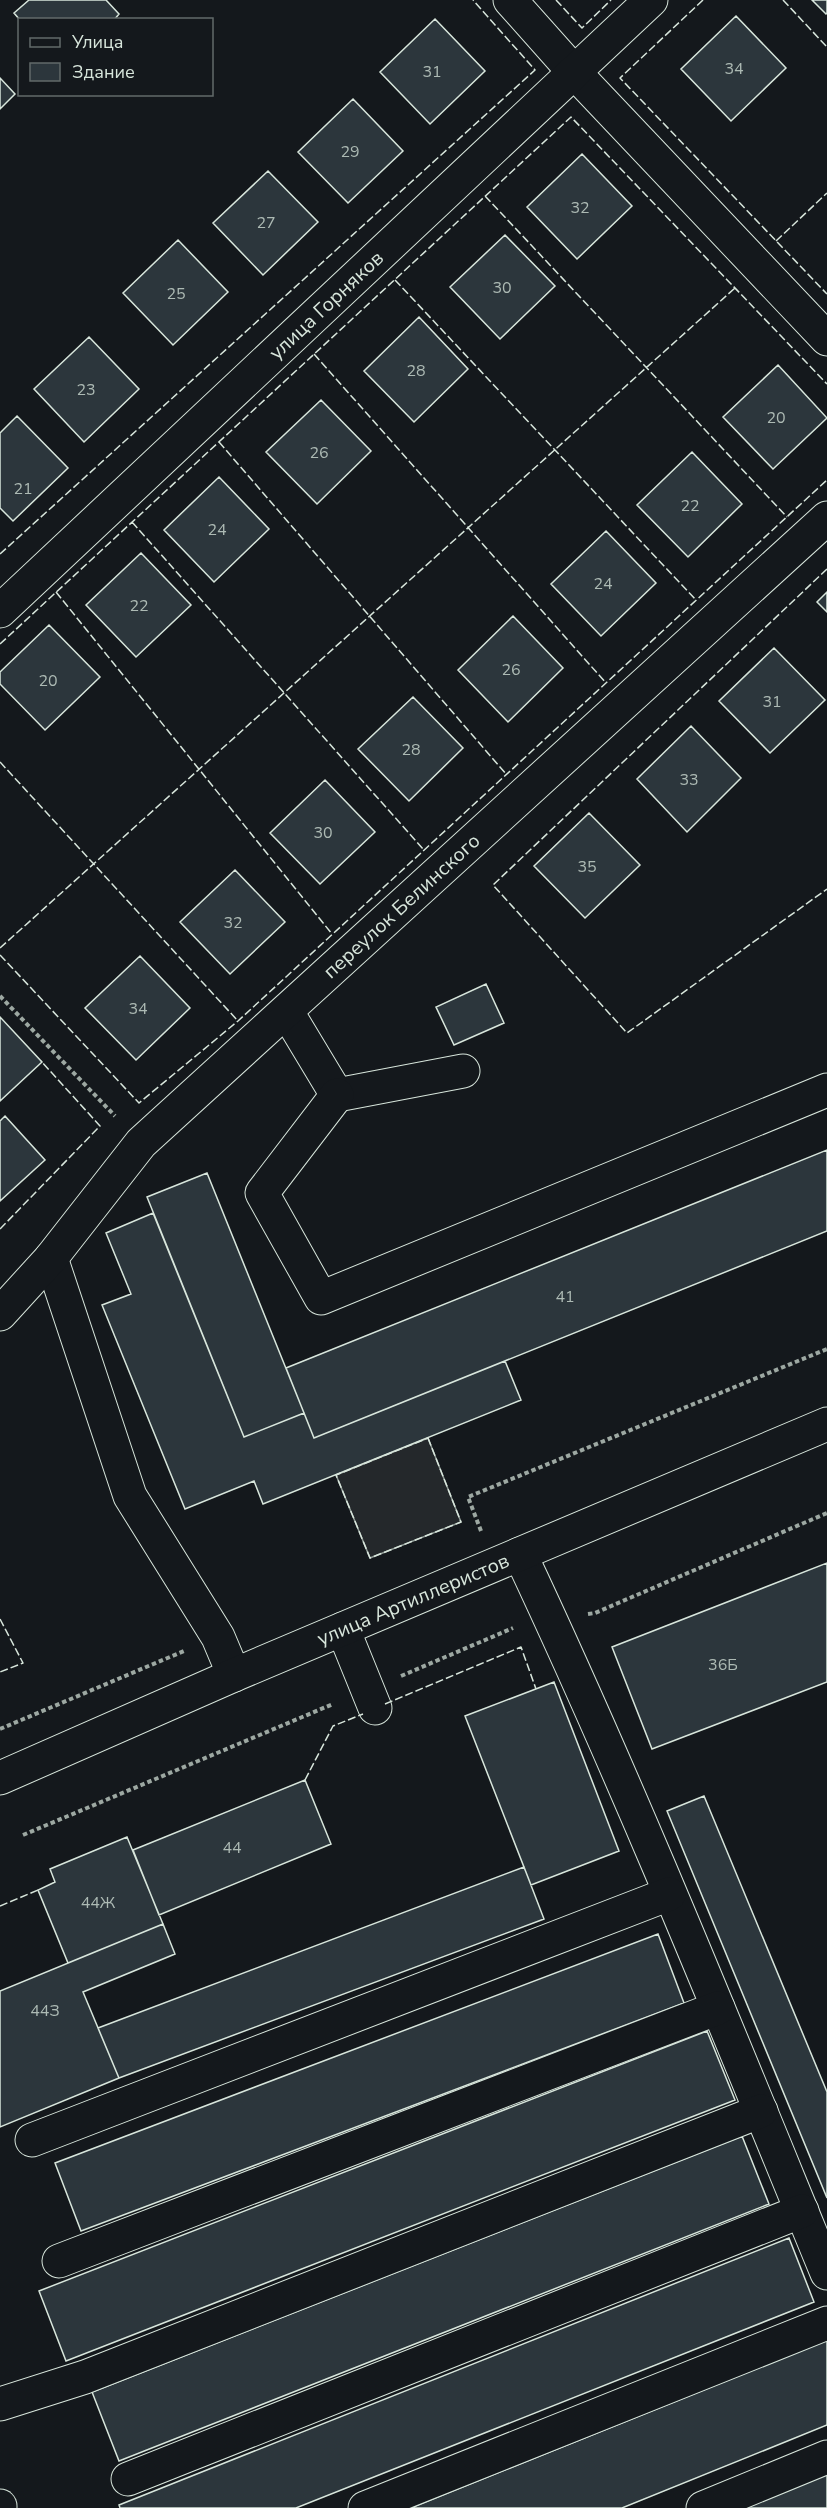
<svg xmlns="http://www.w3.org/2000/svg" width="827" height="2508" font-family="'Nunito Sans',sans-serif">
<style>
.parking{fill:#24282b;stroke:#939e99;stroke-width:1.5}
.building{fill:#2c363c;stroke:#d8e6dc;stroke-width:1.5}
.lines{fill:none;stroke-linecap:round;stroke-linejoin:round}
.minor-casing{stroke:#d8e6dc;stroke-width:35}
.path{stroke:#9da8a2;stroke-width:4;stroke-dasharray:4.5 3;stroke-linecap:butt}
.minor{stroke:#14181c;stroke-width:33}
.fence{stroke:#d8e6dc;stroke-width:1.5;stroke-dasharray:8 3;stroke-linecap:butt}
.labels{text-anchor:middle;stroke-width:4.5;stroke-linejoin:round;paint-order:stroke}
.number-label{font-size:16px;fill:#adbab4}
.street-label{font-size:20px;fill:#d8e6dc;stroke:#14181c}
</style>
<rect width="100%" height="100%" fill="#14181c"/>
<!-- parking -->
<path class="parking" d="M 428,1438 L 461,1522 L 370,1558 L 336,1475 Z"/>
<!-- building -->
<path class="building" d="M 29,0 L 106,0 L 119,14 L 114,20 L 20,20 L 14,13 Z
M 812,0 L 827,0 L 827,13 L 826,14 Z
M 736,16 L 786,68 L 731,121 L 681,69 Z
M 435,19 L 485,71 L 430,124 L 380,72 Z
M 0,78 L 15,94 L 0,109 Z
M 353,99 L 403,151 L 348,203 L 298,152 Z
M 582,154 L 632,206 L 577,259 L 527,207 Z
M 268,171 L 318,222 L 263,275 L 213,223 Z
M 505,235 L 555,286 L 500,339 L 450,287 Z
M 178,240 L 228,292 L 173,345 L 123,293 Z
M 419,317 L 468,369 L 414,422 L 364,371 Z
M 89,337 L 139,389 L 84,442 L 34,389 Z
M 778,365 L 827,418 L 773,469 L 723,417 Z
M 321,400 L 371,451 L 317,504 L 266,452 Z
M 17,416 L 68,468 L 13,521 L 0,508 L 0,433 Z
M 692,452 L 742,504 L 688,557 L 637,505 Z
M 219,477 L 269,529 L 214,582 L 164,530 Z
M 606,531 L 656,583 L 601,636 L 551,584 Z
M 141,553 L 191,605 L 136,657 L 86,605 Z
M 827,592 L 827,612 L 817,602 Z
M 513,616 L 563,668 L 508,722 L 458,670 Z
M 49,625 L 100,677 L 45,730 L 0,684 L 0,672 Z
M 774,648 L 825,700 L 770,753 L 719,701 Z
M 413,697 L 463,748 L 409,801 L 358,749 Z
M 691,726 L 741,778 L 687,832 L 637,779 Z
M 325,780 L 375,832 L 320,884 L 270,833 Z
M 589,813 L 640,865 L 585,918 L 534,866 Z
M 235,870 L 285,922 L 230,974 L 180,922 Z
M 140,956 L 190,1008 L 136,1060 L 85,1008 Z
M 486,984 L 504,1023 L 454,1045 L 436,1007 Z
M 0,1017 L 42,1062 L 0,1101 Z
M 5,1116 L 45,1160 L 0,1201 L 0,1121 Z
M 827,1150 L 827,1231 L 314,1438 L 286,1368 Z
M 207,1173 L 304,1413 L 244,1437 L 147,1197 Z
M 153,1213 L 244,1437 L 304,1413 L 314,1438 L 505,1361 L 521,1400 L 263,1504 L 254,1481 L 185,1509 L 102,1305 L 131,1294 L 106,1233 Z
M 827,1563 L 827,1682 L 652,1749 L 612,1647 Z
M 554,1682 L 619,1851 L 531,1885 L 465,1716 Z
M 305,1780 L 331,1844 L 159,1915 L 133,1850 Z
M 704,1796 L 827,2092 L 827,2198 L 667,1811 Z
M 127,1837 L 163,1924 L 68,1963 L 38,1890 L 55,1882 L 50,1869 Z
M 524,1867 L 544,1919 L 119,2078 L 98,2028 Z
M 163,1924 L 175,1954 L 83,1992 L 119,2078 L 0,2127 L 0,1991 Z
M 658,1934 L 684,2003 L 81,2231 L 55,2163 Z
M 707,2031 L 735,2100 L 66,2361 L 39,2291 Z
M 742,2136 L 769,2204 L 119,2461 L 92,2392 Z
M 789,2238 L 814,2302 L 296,2508 L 120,2508 L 119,2505 Z
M 827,2340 L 827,2425 L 622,2508 L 411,2508 Z
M 827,2462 L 827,2508 L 718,2508 Z"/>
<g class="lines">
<!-- minor casing -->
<g class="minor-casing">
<g id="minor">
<path d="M 510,0 L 575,73 L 827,339"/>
<path id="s1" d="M 0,611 L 651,0"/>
<path d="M 287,1012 L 337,1095 L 463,1071"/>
<path d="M 337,1095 L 262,1193 L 321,1298 L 827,1090"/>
<path d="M 51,1258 L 130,1496 L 218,1637 L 234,1675"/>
<path id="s2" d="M 0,1314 L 51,1258 L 141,1143 L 827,518"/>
<path d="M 520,1554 C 631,1790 728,2032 827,2273"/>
<path d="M 343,1629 L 375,1708"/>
<path id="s3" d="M 0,1778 L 234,1675 L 827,1424"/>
<path d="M 32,2140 L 669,1894"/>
<path d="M 59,2261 L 718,2008"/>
<path d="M 0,2404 L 85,2377 L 761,2111"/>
<path d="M 128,2479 L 802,2211"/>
<path d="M 0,2506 L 0,2508"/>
<path d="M 365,2508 L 827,2323"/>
<path d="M 703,2508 L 827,2457"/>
</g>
</g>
<!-- path -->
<path class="path" d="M 0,996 L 115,1116
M 481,1531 L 468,1497 L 827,1349
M 588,1614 L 595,1613 L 827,1513
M 401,1676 L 513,1628
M 0,1729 L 184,1651
M 23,1835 L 333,1704"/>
<!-- minor -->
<use href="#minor" class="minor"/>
<!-- fence -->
<path class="fence" d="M 556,0 L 582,28 L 611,0
M 703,0 L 620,78 L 827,294
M 783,0 L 827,47
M 485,196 L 787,517
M 776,241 L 827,193
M 395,280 L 696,600
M 314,354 L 606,683
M 219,442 L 506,774
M 132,522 L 424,850
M 0,554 L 535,70 L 473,0
M 827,569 L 493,885 L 627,1033 L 827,889
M 56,592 L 332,934
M 0,644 L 571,117 L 827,384
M 0,762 L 238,1021
M 0,948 L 735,288
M 0,955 L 139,1103 L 238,1021 L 827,480
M 0,1229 L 100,1126 L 41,1061
M 428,1438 L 461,1522 L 370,1558 L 336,1475 Z
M 0,1619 L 23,1663 L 0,1672
M 385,1704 L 521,1647 L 536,1689
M 305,1780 L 333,1726 L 363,1714
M 0,1906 L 38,1890"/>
</g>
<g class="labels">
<!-- number labels -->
<g class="number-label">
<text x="734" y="74">34</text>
<text x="432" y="77">31</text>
<text x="350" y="157">29</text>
<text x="580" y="213">32</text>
<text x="266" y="228">27</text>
<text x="502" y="293">30</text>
<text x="176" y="299">25</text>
<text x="416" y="376">28</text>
<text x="86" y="395">23</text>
<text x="776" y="423">20</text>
<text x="319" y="458">26</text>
<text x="23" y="494">21</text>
<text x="690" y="511">22</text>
<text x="217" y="535">24</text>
<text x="603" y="589">24</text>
<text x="139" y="611">22</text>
<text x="511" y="675">26</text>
<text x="48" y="686">20</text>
<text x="772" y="707">31</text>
<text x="411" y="755">28</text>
<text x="689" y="785">33</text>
<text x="323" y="838">30</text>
<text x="587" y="872">35</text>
<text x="233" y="928">32</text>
<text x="138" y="1014">34</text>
<text x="565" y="1302">41</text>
<text x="723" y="1670">36Б</text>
<text x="232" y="1853">44</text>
<text x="98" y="1908">44Ж</text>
<text x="45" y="2016">44З</text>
</g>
<!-- street labels -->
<g class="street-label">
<text dy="7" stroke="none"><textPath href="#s1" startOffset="447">улица Горняков</textPath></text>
<text dy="7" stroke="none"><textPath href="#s2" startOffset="574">переулок Белинского</textPath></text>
<text dy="7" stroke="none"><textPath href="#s3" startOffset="450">улица Артиллеристов</textPath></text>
</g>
</g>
<!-- legend -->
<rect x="18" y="18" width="195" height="78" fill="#14181c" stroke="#626a69" stroke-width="1.5"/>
<rect x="30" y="38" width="30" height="9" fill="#14181c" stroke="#626a69" stroke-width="1.5"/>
<text x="72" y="48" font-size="18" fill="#d8e6dc">Улица</text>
<rect x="30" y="63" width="30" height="18" fill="#2c363c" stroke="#626a69" stroke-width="1.5"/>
<text x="72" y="78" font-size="18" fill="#d8e6dc">Здание</text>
</svg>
